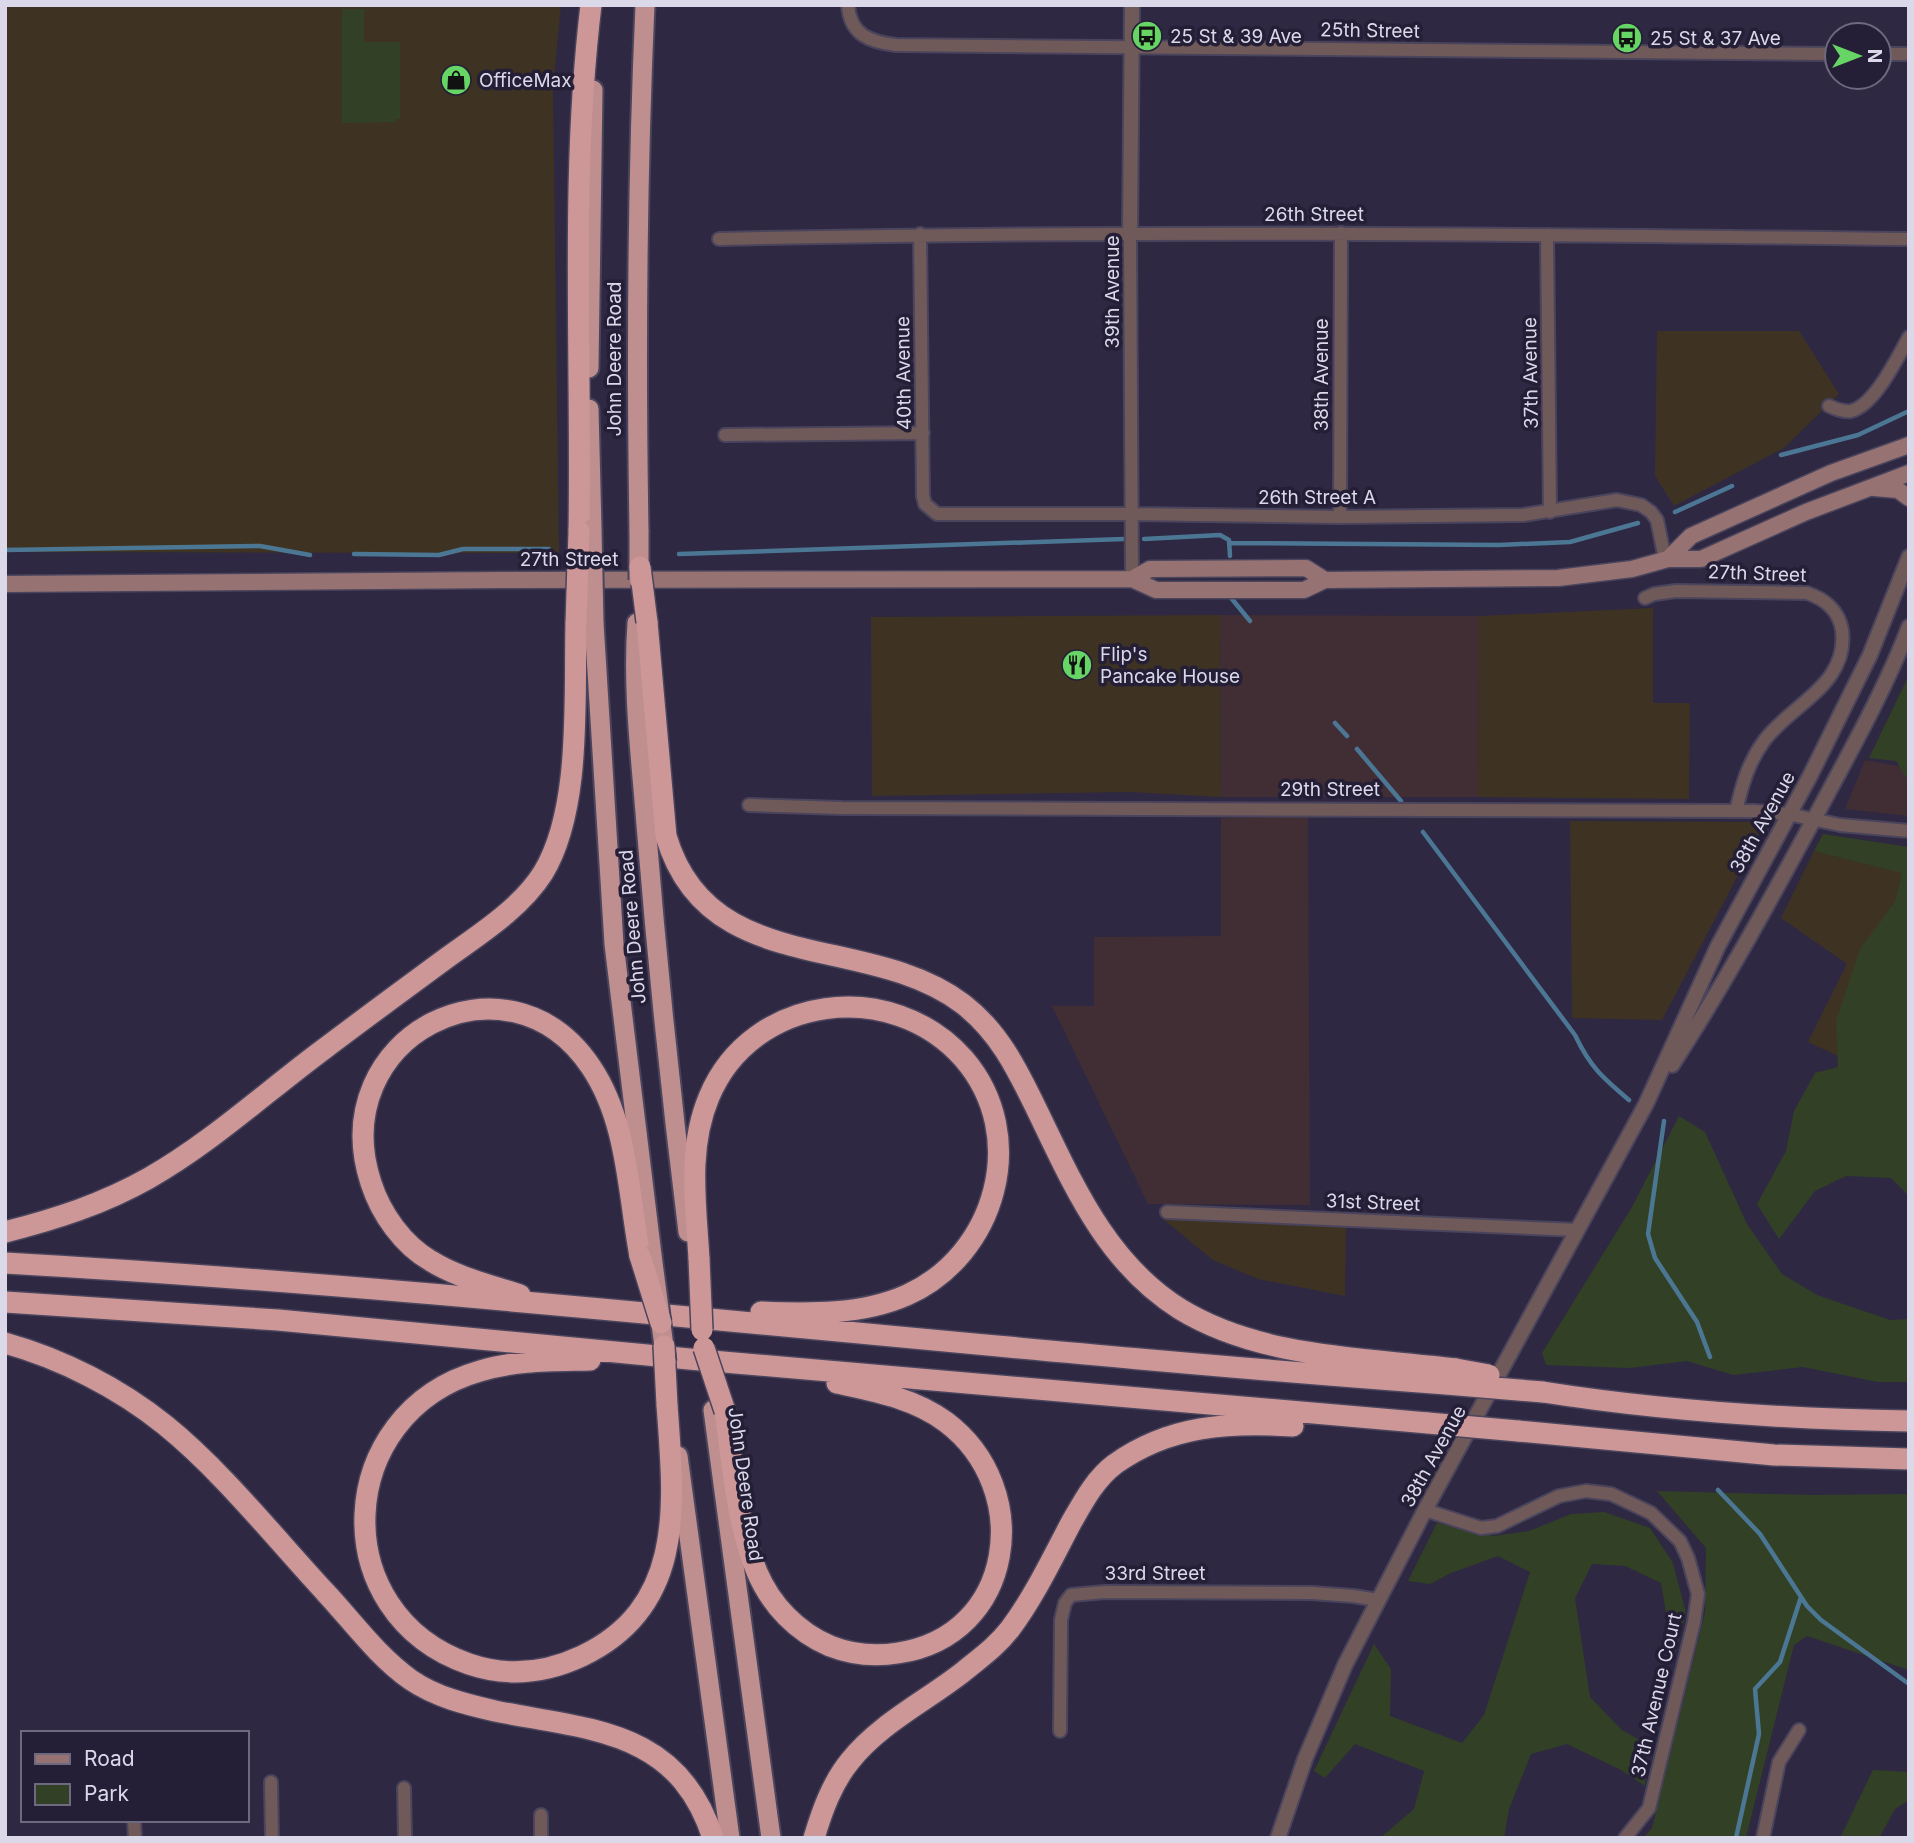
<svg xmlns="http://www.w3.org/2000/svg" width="1914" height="1843" font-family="Inter,sans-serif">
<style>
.commercial{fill:#3e3323}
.industrial{fill:#412e35}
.green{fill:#324125}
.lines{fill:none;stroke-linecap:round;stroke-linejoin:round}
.stream{stroke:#4c7794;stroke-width:4.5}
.minor-casing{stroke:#4a445d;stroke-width:16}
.tertiary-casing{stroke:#4a445d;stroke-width:18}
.secondary-casing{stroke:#4a445d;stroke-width:19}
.trunk-casing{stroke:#4a445d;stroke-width:23}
.motorway-casing{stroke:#4a445d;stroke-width:24}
.minor{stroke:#705a59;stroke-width:12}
.tertiary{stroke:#705a59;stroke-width:14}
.secondary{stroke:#967372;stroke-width:16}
.trunk{stroke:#bf8e8e;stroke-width:19}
.motorway{stroke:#cc9796;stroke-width:21}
.trunk-bridge-casing{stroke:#4a445d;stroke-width:23;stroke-linecap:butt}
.motorway-bridge-casing{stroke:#4a445d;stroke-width:24;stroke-linecap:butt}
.trunk-bridge{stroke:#bf8e8e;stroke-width:19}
.motorway-bridge{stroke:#cc9796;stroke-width:21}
.labels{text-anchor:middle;stroke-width:7;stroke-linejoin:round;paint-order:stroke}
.street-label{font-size:19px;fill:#dbd9e9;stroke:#241f37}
.poi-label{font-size:19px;fill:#dbd9e9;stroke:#241f37;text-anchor:start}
</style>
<rect width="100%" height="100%" fill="#2e2842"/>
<!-- commercial -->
<path class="commercial" d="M 5,5 L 561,5 L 553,88 L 559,553 L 5,552 Z
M 1657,331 L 1799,331 L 1839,394 L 1784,448 L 1674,506 L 1655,476 Z
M 1653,608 L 1653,703 L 1690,703 L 1689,799 L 1478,797 L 1479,616 Z
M 1220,615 L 1221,797 L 1129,792 L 872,796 L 871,617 Z
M 1570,821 L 1752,822 L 1759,835 L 1662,1020 L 1572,1018 Z
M 1814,851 L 1909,874 L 1909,1089 L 1808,1042 L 1847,964 L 1781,918 Z
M 1163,1219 L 1346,1226 L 1345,1296 L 1258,1279 L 1213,1260 Z"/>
<!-- industrial -->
<path class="industrial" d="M 1220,615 L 1479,616 L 1478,797 L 1221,797 Z
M 1865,760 L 1909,768 L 1909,816 L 1845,809 Z
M 1308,815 L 1310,1205 L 1148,1204 L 1052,1006 L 1094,1006 L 1094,937 L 1221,936 L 1221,818 Z"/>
<!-- green -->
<path class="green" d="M 342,9 L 364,9 L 364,42 L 400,42 L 400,119 L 396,119 L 396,122 L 342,123 Z
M 1909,675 L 1909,782 L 1896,761 L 1869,758 Z
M 1823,834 L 1909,847 L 1909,1196 L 1891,1178 L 1846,1176 L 1815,1191 L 1779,1239 L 1757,1204 L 1786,1151 L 1794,1111 L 1815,1073 L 1838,1067 L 1836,1021 L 1860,949 L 1895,902 L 1902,873 L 1814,851 Z
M 1679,1116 L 1705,1132 L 1747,1224 L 1782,1274 L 1817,1295 L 1890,1320 L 1909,1319 L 1909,1382 L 1878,1382 L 1803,1367 L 1733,1375 L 1687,1361 L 1630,1368 L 1546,1365 L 1542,1353 L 1632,1207 Z
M 1657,1491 L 1812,1495 L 1909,1494 L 1909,1670 L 1807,1636 L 1794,1645 L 1746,1838 L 1643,1838 L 1652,1828 L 1705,1612 L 1706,1548 Z
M 1604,1512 L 1650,1528 L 1673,1563 L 1686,1613 L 1674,1659 L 1661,1583 L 1625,1566 L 1592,1564 L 1575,1598 L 1590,1697 L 1622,1730 L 1649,1745 L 1645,1786 L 1621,1770 L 1567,1744 L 1531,1754 L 1509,1809 L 1504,1838 L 1380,1838 L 1414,1809 L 1424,1771 L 1355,1744 L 1325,1778 L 1314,1771 L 1374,1644 L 1391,1669 L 1390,1716 L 1462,1743 L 1484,1715 L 1530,1572 L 1498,1556 L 1451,1573 L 1430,1584 L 1408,1581 L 1437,1523 L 1493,1536 L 1529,1531 L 1571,1514 Z
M 1873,1770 L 1909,1772 L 1909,1800 L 1895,1809 L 1879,1838 L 1840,1838 Z"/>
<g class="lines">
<!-- stream -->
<path class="stream" d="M 1781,455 L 1858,435 L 1909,411
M 1675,512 L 1732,486
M 1144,539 L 1220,535 L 1229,540 L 1230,556
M 1229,543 L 1499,545 L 1570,542 L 1638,523
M 5,550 L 260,546 L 310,555
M 354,554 L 439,555 L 463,549 L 549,549
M 679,554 L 1124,539
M 1232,599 L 1250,621
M 1335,723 L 1347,736
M 1357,749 L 1401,801
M 1423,832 L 1575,1035 C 1590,1067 1603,1078 1629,1100
M 1664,1121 L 1648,1234 L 1655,1258 L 1697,1322 L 1710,1357
M 1718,1490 L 1760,1534 L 1807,1606 L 1821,1620 L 1909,1684
M 1736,1838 L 1759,1734 L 1755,1689 L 1780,1662 L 1801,1597"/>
<!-- minor casing -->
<g class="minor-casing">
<path id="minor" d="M 848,5 C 850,35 870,42 896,45 L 1837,54
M 1879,54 L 1909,54
M 920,234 L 923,496 L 925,504 L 937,514 L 1133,514 L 1340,517 L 1523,515 L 1617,500 L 1641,505 L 1651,512 L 1657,520 L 1665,559
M 1130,234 L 1132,579
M 1547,235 L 1550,512
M 719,239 C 1116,230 1512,234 1909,239
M 1829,406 C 1836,409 1843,412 1851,411 C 1875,405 1897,358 1909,337
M 725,435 L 923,433
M 1340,517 L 1341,233
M 1645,598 L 1654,594 L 1676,591 L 1807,593 C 1825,599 1839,611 1842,630 C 1849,685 1791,704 1764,741 C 1748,763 1742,785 1736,811
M 749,805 L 842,808 L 1754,811 L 1788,814 L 1840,825 L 1909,831
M 1167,1212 L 1578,1230
M 1425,1510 L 1481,1528 L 1497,1526 L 1559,1496 L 1586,1491 L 1611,1494 L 1651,1513 L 1680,1541 L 1688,1558 L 1698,1594 L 1694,1622 L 1649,1808 L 1625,1838
M 1060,1731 L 1061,1620 L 1065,1603 L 1071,1595 L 1105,1592 L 1312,1593 L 1353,1596 L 1378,1600
M 271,1782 L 272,1838
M 404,1788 L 405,1838
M 541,1815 L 541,1838
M 134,1820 L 135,1838
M 1763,1838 L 1779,1762 L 1799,1730"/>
</g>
<!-- tertiary casing -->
<g class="tertiary-casing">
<path id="tertiary" d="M 1130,234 L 1132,5
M 1672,1065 C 1726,982 1773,895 1820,808 C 1852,748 1885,690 1909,627
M 1278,1838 L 1305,1759 L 1345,1665 L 1425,1510 L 1646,1104 L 1718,946 L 1810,776 L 1870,655 L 1909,557"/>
</g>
<!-- secondary casing -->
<g class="secondary-casing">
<path id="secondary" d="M 1874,488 L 1898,490 L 1909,498
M 1668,559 L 1691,536 L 1831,473 L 1909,445
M 1132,579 L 1150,569 L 1306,568 L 1325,580
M 5,584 L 502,580 L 1132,579 L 1156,590 L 1304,590 L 1325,580 L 1558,578 L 1632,569 L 1668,559 L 1701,559 L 1806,512 L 1909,473"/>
</g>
<!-- trunk casing -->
<g class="trunk-casing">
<path id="trunk" d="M 589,368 L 593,90
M 589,409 L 592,529
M 639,531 C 636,355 637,181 645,5
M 594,623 L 614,944 L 652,1255
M 637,623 C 632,690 641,759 646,825 C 657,961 671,1097 688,1232
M 713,1410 L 771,1838
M 678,1456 L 730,1838"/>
</g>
<!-- motorway casing -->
<g class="motorway-casing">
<path id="motorway" d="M 579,531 C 582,356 570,179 591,5
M 647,622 L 666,836 C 708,979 867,931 963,1004 C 998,1031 1016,1067 1035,1106 C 1072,1182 1105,1262 1180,1309 C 1260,1358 1364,1358 1456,1369
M 5,1232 C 56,1219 103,1204 149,1178 C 212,1142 266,1092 324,1049 C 365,1018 406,988 448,957 C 480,934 521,908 543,873 C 582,809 574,697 576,623
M 699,1259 C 696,1205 687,1149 709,1097 C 752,994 892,977 964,1059 C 1030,1136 996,1255 907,1295 C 862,1315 810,1314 761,1312
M 5,1263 C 486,1290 965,1349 1446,1384
M 520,1295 C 491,1285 458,1278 431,1261 C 403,1245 381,1214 371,1183 C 323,1037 507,942 591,1067 C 628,1122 628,1193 640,1256
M 5,1302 L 278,1320 L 689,1359 L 1428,1423
M 5,1343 C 62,1359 119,1388 165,1425 C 222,1471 275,1538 326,1593 C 353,1622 378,1657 411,1680 C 436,1697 465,1704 495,1711 C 590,1730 678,1729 713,1838
M 590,1360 C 553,1361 516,1360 480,1371 C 333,1413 324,1614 469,1664 C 507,1677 546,1673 582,1656 C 687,1606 674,1502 667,1405
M 1543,1392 C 1664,1411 1786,1419 1909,1421
M 725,1411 C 732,1462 737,1525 757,1572 C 771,1605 797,1632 830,1646 C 853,1655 874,1657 898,1653 C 1015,1636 1035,1489 946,1422 C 914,1398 874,1391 837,1383
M 1518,1431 L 1774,1455 L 1909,1459
M 814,1838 C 822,1811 832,1783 850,1761 C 879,1724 926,1701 963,1672 C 980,1658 996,1647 1010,1629 C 1034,1597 1052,1559 1071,1523 C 1083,1502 1095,1479 1115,1464 C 1170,1425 1229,1422 1293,1426"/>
</g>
<!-- minor -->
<use href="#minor" class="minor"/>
<!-- tertiary -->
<use href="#tertiary" class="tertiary"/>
<!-- secondary -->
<use href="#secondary" class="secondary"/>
<!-- trunk -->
<use href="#trunk" class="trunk"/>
<!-- motorway -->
<use href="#motorway" class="motorway"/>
<!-- trunk-bridge casing -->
<g class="trunk-bridge-casing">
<path id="trunk-bridge" d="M 592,529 L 594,623
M 639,531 L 639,580
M 652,1255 L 666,1362"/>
</g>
<!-- motorway-bridge casing -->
<g class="motorway-bridge-casing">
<path id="motorway-bridge" d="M 640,567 L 647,622
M 576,623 L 579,531
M 640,1256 L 661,1323
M 699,1259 L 702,1330
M 664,1346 L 667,1405
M 704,1348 L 725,1411
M 1456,1369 L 1489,1375
M 1446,1384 L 1543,1392
M 1428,1423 L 1518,1431"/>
</g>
<!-- trunk-bridge -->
<use href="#trunk-bridge" class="trunk-bridge"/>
<!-- motorway-bridge -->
<use href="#motorway-bridge" class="motorway-bridge"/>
</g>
<!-- icons -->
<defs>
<g id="bus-disc" transform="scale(1.575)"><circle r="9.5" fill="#67d466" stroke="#241f37"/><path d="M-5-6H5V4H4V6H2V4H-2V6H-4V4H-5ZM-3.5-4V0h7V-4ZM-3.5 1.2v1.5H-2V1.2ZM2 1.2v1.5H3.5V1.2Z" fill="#111"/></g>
<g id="shop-disc" transform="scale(1.575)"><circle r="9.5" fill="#67d466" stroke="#241f37"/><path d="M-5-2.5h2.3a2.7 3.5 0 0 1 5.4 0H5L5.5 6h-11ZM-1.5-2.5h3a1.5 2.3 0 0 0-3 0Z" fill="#111"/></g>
<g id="restaurant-disc" transform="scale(1.575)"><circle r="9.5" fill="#67d466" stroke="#241f37"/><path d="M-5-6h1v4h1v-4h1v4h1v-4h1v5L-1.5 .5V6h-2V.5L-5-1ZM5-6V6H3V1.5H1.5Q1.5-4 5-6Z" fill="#111"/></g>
</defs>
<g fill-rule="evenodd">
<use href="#bus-disc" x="1147" y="36"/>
<use href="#bus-disc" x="1627" y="38"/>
<use href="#shop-disc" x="456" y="80"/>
<use href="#restaurant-disc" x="1077" y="665"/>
</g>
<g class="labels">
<!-- street labels -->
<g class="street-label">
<text transform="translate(1370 30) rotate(1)" y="7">25th Street</text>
<text x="1314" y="221">26th Street</text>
<text transform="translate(1112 292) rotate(-90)" y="7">39th Avenue</text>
<text transform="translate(614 359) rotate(-90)" y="7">John Deere Road</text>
<text transform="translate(903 373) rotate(-91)" y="7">40th Avenue</text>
<text transform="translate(1530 373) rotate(-91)" y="7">37th Avenue</text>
<text transform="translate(1321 375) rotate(-90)" y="7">38th Avenue</text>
<text x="1317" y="504">26th Street A</text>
<text x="569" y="566">27th Street</text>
<text transform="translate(1757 573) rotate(2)" y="7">27th Street</text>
<text x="1330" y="796">29th Street</text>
<text transform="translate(1762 822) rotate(-61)" y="7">38th Avenue</text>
<text transform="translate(632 927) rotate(-95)" y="7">John Deere Road</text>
<text transform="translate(1373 1202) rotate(2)" y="7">31st Street</text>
<text transform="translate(1433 1456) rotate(-61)" y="7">38th Avenue</text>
<text transform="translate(746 1484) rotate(82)" y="7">John Deere Road</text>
<text x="1155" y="1580">33rd Street</text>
<text transform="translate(1656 1695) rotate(-77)" y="7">37th Avenue Court</text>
</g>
<!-- poi labels -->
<g class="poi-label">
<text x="1170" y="43">25 St &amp; 39 Ave</text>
<text x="1650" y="45">25 St &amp; 37 Ave</text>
<text x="479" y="87">OfficeMax</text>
<text x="1100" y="661">Flip's<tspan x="1100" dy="22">Pancake House</tspan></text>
</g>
</g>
<!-- border -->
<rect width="1914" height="1843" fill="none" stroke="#dbd9e9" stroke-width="14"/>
<!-- legend -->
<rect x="21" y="1731" width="228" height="91" fill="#241f37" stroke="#6d697e" stroke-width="2"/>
<rect x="35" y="1754" width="35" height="10" fill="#967372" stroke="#6d697e" stroke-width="2"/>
<text x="84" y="1766" font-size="21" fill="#dbd9e9">Road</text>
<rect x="35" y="1784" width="35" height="21" fill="#324125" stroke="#6d697e" stroke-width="2"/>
<text x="84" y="1801" font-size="21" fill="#dbd9e9">Park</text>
<!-- north arrow -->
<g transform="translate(1858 56) rotate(90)"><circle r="33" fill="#241f37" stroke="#6d697e" stroke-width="2"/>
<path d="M0-5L12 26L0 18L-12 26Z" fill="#67d466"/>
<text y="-10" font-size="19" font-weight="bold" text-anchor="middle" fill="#dbd9e9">N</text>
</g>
</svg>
